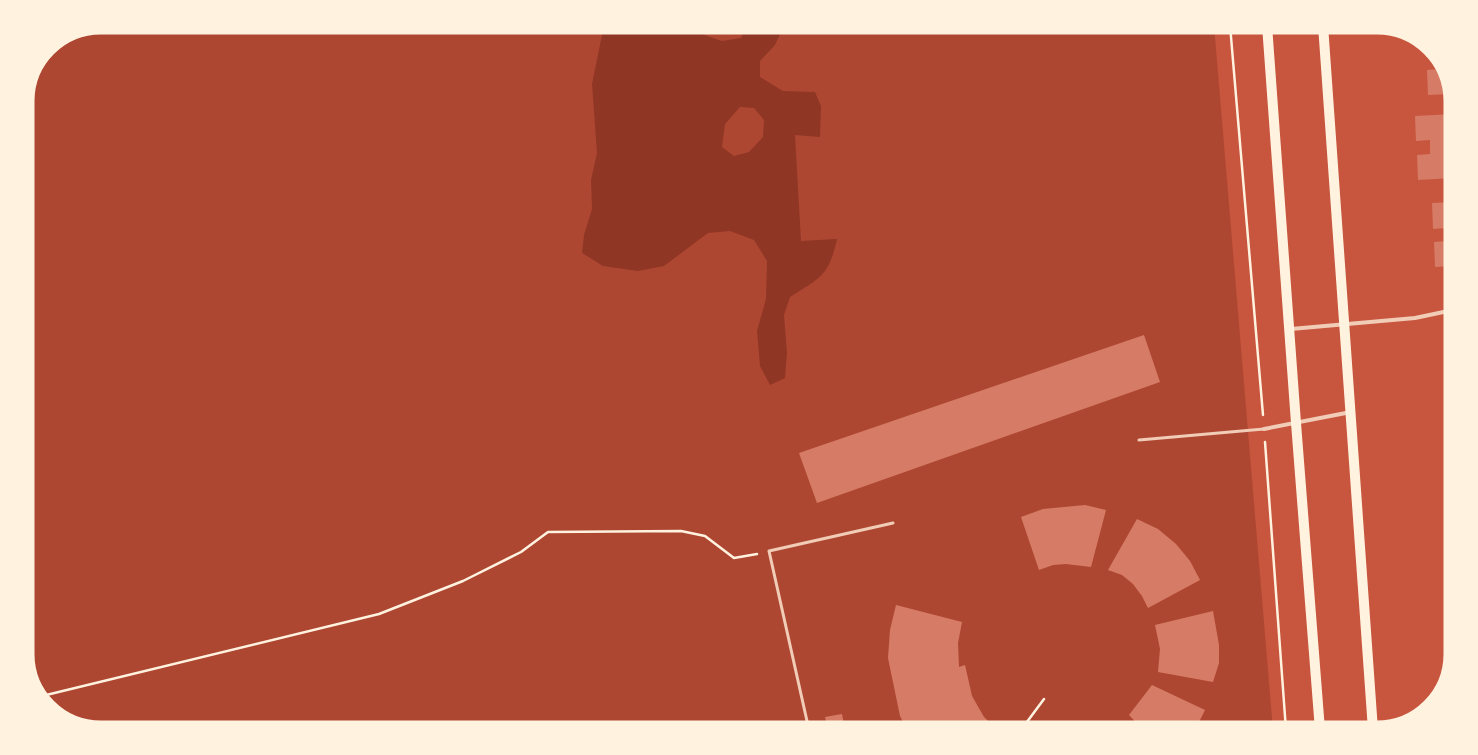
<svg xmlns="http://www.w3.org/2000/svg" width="1478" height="755" font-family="'Alegreya Sans',sans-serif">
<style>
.green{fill:#ae4732}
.water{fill:#8f3625;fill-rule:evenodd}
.building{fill:#d67c66}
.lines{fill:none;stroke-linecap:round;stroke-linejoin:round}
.path{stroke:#fff3e0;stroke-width:2.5}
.service{stroke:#f1ccb7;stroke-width:3}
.minor{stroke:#f1ccb7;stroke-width:4}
.primary{stroke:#fff3e0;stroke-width:10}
.rim{fill:none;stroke:#fff3e0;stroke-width:5}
</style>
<rect width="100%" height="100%" fill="#c8553d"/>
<!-- green -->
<path class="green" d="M 101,25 L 1214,25 L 1273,730 L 101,730 L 68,722 L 38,696 L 25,659 L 25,96 L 47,47 L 72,31 Z"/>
<!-- water -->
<path class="water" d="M 604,25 L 675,25 L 722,41 L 741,38 L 746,25 L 784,25 L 775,45 L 760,61 L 760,77 L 783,91 L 815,92 L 821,106 L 820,137 L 795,135 L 801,241 L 837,239 C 829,276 820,278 790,297 L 784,315 L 787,353 L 785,378 L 770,385 L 760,366 L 757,331 L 766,299 L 767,261 L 754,240 L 730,231 L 708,233 L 664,266 L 638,271 L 603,266 L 582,253 L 584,235 L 592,209 L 591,180 L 597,153 L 592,84 ZM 740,107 L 754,108 L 764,120 L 763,137 L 749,152 L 734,156 L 722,147 L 725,124 Z"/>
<!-- building -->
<path class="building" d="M 1425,46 L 1437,56 L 1426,57 Z
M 1440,58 L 1452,94 L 1428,95 L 1427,70 L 1440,69 Z
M 1453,114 L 1453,178 L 1418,180 L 1417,155 L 1430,154 L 1430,140 L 1416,141 L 1415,116 Z
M 1453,202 L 1453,266 L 1435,267 L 1434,242 L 1447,241 L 1447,228 L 1433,229 L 1432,203 Z
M 1144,335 L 1160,382 L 817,503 L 799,453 Z
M 1085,505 L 1106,510 L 1091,567 L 1066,564 L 1053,565 L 1039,570 L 1021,517 L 1043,509 Z
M 1137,519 L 1158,529 L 1176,544 L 1190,561 L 1200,580 L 1148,608 L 1142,596 L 1133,584 L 1122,575 L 1108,570 Z
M 896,605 L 962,622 L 958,643 L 959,667 L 965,665 L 972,696 L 984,717 L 992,725 L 1006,725 L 1015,730 L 907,730 L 900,716 L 888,658 L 890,630 Z
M 1213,611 L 1219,645 L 1219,663 L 1213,682 L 1158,672 L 1160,649 L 1155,625 Z
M 1152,685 L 1205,710 L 1195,730 L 1143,730 L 1129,715 Z
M 842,714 L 845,730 L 828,730 L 825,717 Z
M 878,724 L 880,730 L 854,730 L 854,729 Z"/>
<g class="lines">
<!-- path -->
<path class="path" d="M 1230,25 L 1263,415
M 1265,442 L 1286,730
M 38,697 L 379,614 L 463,581 L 521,552 L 548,532 L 681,531 L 705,536 L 734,558 L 757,554
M 1021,730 L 1044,699"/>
<!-- service -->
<path class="service" d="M 1139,440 L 1264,429
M 809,730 L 769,551 L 893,523
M 1305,730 L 1318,728"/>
<!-- minor -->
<path class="minor" d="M 1291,329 L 1415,318 L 1453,310
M 1264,429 L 1351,412"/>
<!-- primary -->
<path class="primary" d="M 1267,25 L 1296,423 L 1320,730
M 1323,25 L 1373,730"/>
</g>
<!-- crop -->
<path d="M0 0H1478V755H0ZM101 32H1377A69 69 0 0 1 1446 101V654A69 69 0 0 1 1377 723H101A69 69 0 0 1 32 654V101A69 69 0 0 1 101 32Z" fill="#fff3e0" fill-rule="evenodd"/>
<path class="rim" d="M101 32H1377A69 69 0 0 1 1446 101V654A69 69 0 0 1 1377 723H101A69 69 0 0 1 32 654V101A69 69 0 0 1 101 32Z"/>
</svg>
